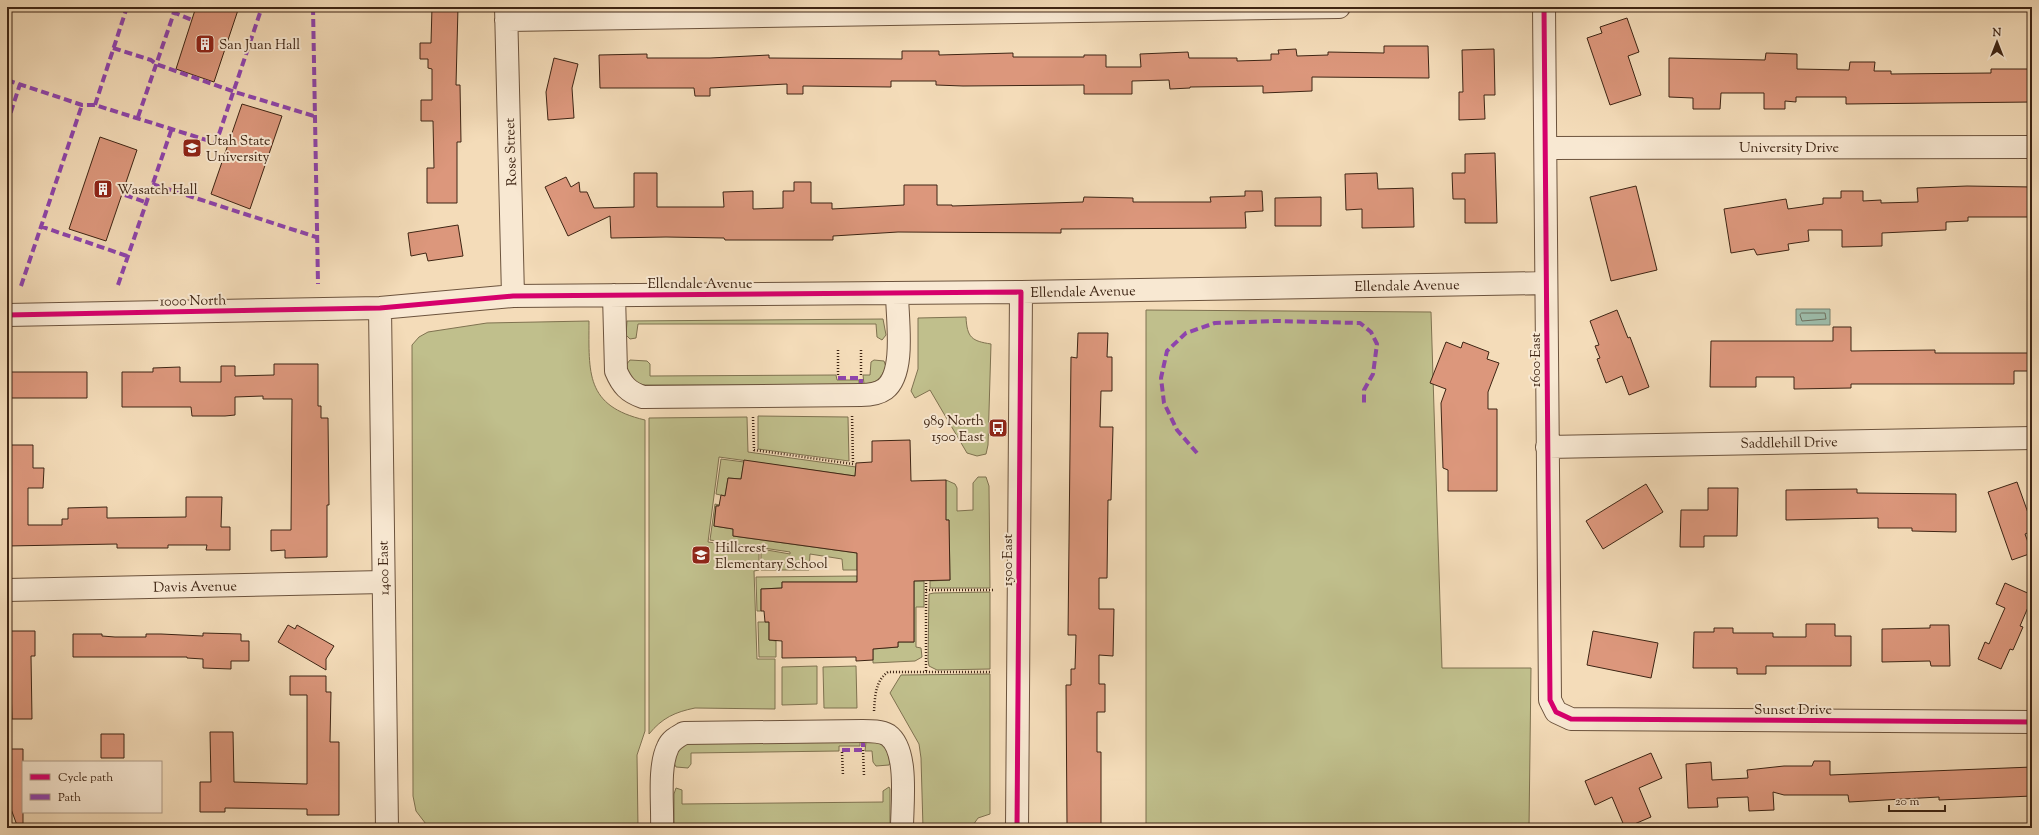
<svg xmlns="http://www.w3.org/2000/svg" width="2039" height="835" font-family="'Sorts Mill Goudy',serif">
<style>
.green{fill:#c0bf8c;stroke:#7f7250}
.water{fill:#9dbcaa;stroke:#77806e}
.lines{fill:none;stroke-linecap:round;stroke-linejoin:round}
.shore{stroke:#6e705f;stroke-width:1}
.building{fill:#dc977c;stroke:#3e2514}
.minor-casing{stroke:#6c533d;stroke-width:24}
.path{stroke:#3e2514;stroke-width:2.5;stroke-dasharray:1 2;stroke-linecap:butt}
.minor{stroke:#f8e8d2;stroke-width:22}
.quiet{stroke:#8e44ad;stroke-width:4;stroke-dasharray:8 4;stroke-linecap:butt}
.cycleway-casing{stroke:#f8e8d2;stroke-width:8}
.cycleway{stroke:#d6006c;stroke-width:5}
.labels{text-anchor:middle;stroke-width:4;stroke-linejoin:round;paint-order:stroke}
.poi-label{font-size:14px;fill:#3e2514;stroke:#f8e8d2;text-anchor:start}
.street-label{font-size:14px;fill:#3e2514;stroke:#f8e8d2}
</style>
<rect width="100%" height="100%" fill="#f4dcb9"/>
<filter id="stains"><feTurbulence type="fractalNoise" baseFrequency=".005" numOctaves="4"/><feColorMatrix values="0 0 0 0 .2 0 0 0 0 .09 0 0 0 0 .02 0 0 0 .5 -.17"/></filter>
<radialGradient id="worn" r=".72"><stop offset=".6" stop-color="#630" stop-opacity="0"/><stop offset="1" stop-color="#630" stop-opacity=".3"/></radialGradient>
<!-- green -->
<path class="green" d="M 1146,310 L 1431,312 L 1442,668 L 1531,668 L 1529,828 L 1146,828 Z
M 966,317 C 967,338 972,341 991,344 L 988,445 L 986,454 L 977,456 L 967,453 L 930,390 L 915,398 L 911,391 L 918,369 L 918,318 Z
M 883,319 L 886,335 L 882,340 L 877,337 L 876,324 L 638,324 L 636,338 L 630,339 L 626,335 L 627,321 Z
M 589,321 C 589,373 585,406 645,420 L 645,731 L 637,755 L 638,828 L 429,828 L 416,811 L 413,796 L 412,345 L 419,337 L 428,332 L 487,323 Z
M 630,360 L 647,361 L 650,364 L 650,376 L 836,375 L 837,380 L 859,380 L 859,385 L 645,385 C 635,384 627,375 626,365 Z
M 874,360 L 884,361 L 886,367 C 880,379 877,383 864,384 L 863,375 L 870,375 L 871,362 Z
M 758,416 L 848,417 L 849,461 L 758,449 Z
M 747,417 L 748,452 L 856,467 L 855,476 L 719,457 L 708,542 L 759,549 L 759,570 L 754,571 L 757,659 L 775,659 L 775,709 L 695,708 C 675,712 662,718 649,734 L 649,418 Z
M 721,459 L 744,462 L 741,479 L 728,478 L 725,496 L 716,494 Z
M 978,477 L 986,477 L 989,486 L 990,588 L 930,588 L 930,581 L 950,580 L 949,520 L 937,520 L 946,480 L 955,484 L 957,488 L 957,511 L 973,510 L 973,483 Z
M 715,504 L 719,505 L 716,506 L 714,526 L 733,529 L 733,536 L 857,553 L 857,570 L 843,570 L 842,559 L 810,554 L 809,570 L 761,570 L 761,549 L 790,554 L 790,552 L 710,540 Z
M 857,576 L 857,582 L 782,582 L 782,588 L 761,589 L 761,611 L 757,611 L 756,577 Z
M 914,581 L 924,581 L 924,607 L 916,607 L 916,647 L 921,648 L 922,657 L 915,661 L 873,663 L 873,649 L 898,647 L 898,642 L 914,642 Z
M 990,592 L 990,669 L 937,670 L 929,666 L 928,660 L 929,594 L 934,593 Z
M 758,622 L 769,622 L 769,640 L 776,641 L 776,657 L 759,657 Z
M 817,666 L 817,704 L 782,705 L 782,667 Z
M 856,666 L 857,708 L 824,708 L 823,667 Z
M 990,674 L 990,814 L 978,818 L 971,828 L 923,828 L 921,758 L 919,744 L 890,693 L 901,675 Z
M 874,741 C 886,745 888,752 890,763 L 889,765 L 876,766 L 873,762 L 872,751 L 865,751 L 866,742 Z
M 860,742 L 860,746 L 839,746 L 839,751 L 691,753 L 691,764 L 688,768 L 676,767 L 674,763 C 676,753 679,747 688,743 Z
M 889,787 L 890,789 L 890,828 L 674,828 L 674,794 L 676,788 L 682,790 L 682,804 L 883,802 L 883,791 Z"/>
<!-- water -->
<path class="water" d="M 1796,309 L 1830,309 L 1830,325 L 1796,325 Z"/>
<g class="lines">
<!-- shore -->
<path class="shore" d="M 1802,313 L 1825,313 L 1826,319 L 1802,321 L 1800,315 Z"/>
</g>
<!-- building -->
<path class="building" d="M 196,7 L 239,7 L 214,82 L 176,69 Z
M 432,7 L 458,7 L 456,85 L 460,85 L 461,142 L 457,142 L 457,203 L 427,203 L 427,168 L 434,168 L 433,121 L 421,121 L 421,100 L 432,100 L 432,69 L 428,68 L 428,59 L 420,59 L 420,43 L 431,43 Z
M 1627,18 L 1639,52 L 1628,56 L 1641,95 L 1610,105 L 1587,38 L 1602,33 L 1600,27 Z
M 1384,46 L 1428,46 L 1429,78 L 1312,77 L 1312,91 L 1263,93 L 1263,86 L 1190,87 L 1190,88 L 1170,89 L 1169,80 L 1132,81 L 1132,94 L 1084,94 L 1084,85 L 963,86 L 936,85 L 936,81 L 891,81 L 891,87 L 803,86 L 803,94 L 787,94 L 787,84 L 710,88 L 710,96 L 695,96 L 694,88 L 600,88 L 599,55 L 647,54 L 647,58 L 710,58 L 769,55 L 769,58 L 902,59 L 902,51 L 939,51 L 939,55 L 1013,53 L 1013,57 L 1084,57 L 1084,55 L 1106,55 L 1106,67 L 1141,67 L 1140,54 L 1188,52 L 1189,58 L 1237,58 L 1237,61 L 1271,60 L 1271,54 L 1279,54 L 1278,50 L 1296,49 L 1297,56 L 1328,55 L 1328,52 L 1384,53 Z
M 1494,49 L 1495,95 L 1484,95 L 1485,119 L 1459,120 L 1459,92 L 1463,92 L 1462,50 Z
M 1766,53 L 1797,54 L 1797,69 L 1849,70 L 1850,62 L 1875,62 L 1874,71 L 1891,71 L 1891,74 L 1991,73 L 1991,69 L 2032,69 L 2032,102 L 1846,104 L 1846,97 L 1796,97 L 1796,102 L 1785,101 L 1785,109 L 1764,109 L 1764,93 L 1721,93 L 1720,109 L 1693,109 L 1693,98 L 1669,97 L 1669,58 L 1765,60 Z
M 554,58 L 578,64 L 572,88 L 574,118 L 548,120 L 546,92 Z
M 242,104 L 282,116 L 250,209 L 211,194 Z
M 100,137 L 137,150 L 106,241 L 69,229 Z
M 1495,153 L 1497,223 L 1465,223 L 1465,199 L 1453,199 L 1452,173 L 1465,173 L 1465,154 Z
M 634,173 L 657,173 L 657,207 L 724,207 L 723,192 L 753,191 L 753,209 L 783,208 L 783,191 L 794,191 L 794,182 L 811,182 L 811,203 L 832,203 L 832,209 L 904,205 L 904,185 L 937,185 L 937,205 L 952,205 L 952,206 L 1083,202 L 1084,197 L 1133,198 L 1133,202 L 1211,202 L 1210,197 L 1245,196 L 1245,191 L 1262,191 L 1263,211 L 1245,212 L 1246,228 L 1061,229 L 1061,233 L 898,232 L 833,236 L 833,240 L 725,240 L 724,238 L 666,237 L 611,238 L 610,216 L 568,236 L 545,187 L 566,177 L 571,187 L 579,182 L 580,192 L 587,192 L 594,208 L 634,207 Z
M 1377,173 L 1378,189 L 1413,188 L 1414,227 L 1362,228 L 1362,209 L 1346,210 L 1345,174 Z
M 1636,186 L 1657,270 L 1611,281 L 1590,197 Z
M 1967,186 L 2032,187 L 2032,217 L 1968,217 L 1968,221 L 1946,222 L 1946,230 L 1882,233 L 1882,246 L 1842,247 L 1842,230 L 1808,230 L 1809,241 L 1788,244 L 1789,250 L 1757,255 L 1754,249 L 1731,253 L 1724,209 L 1786,199 L 1788,209 L 1823,204 L 1823,198 L 1841,198 L 1841,191 L 1863,191 L 1863,201 L 1881,200 L 1881,203 L 1918,202 L 1917,188 Z
M 1321,197 L 1321,226 L 1275,226 L 1275,198 Z
M 458,225 L 463,256 L 428,261 L 426,253 L 411,256 L 408,233 Z
M 1617,310 L 1628,338 L 1630,337 L 1649,387 L 1629,395 L 1622,376 L 1606,383 L 1597,359 L 1600,358 L 1595,346 L 1599,345 L 1590,321 Z
M 1833,327 L 1851,327 L 1851,351 L 1935,350 L 1935,353 L 2032,353 L 2032,371 L 2014,371 L 2014,384 L 1851,384 L 1851,388 L 1794,389 L 1794,377 L 1756,377 L 1756,387 L 1710,387 L 1711,341 L 1833,341 Z
M 1078,333 L 1108,333 L 1107,357 L 1112,357 L 1112,391 L 1101,391 L 1100,427 L 1113,427 L 1111,500 L 1108,500 L 1107,578 L 1099,578 L 1099,609 L 1114,609 L 1113,656 L 1099,655 L 1099,684 L 1105,684 L 1105,712 L 1097,712 L 1097,752 L 1101,752 L 1101,824 L 1067,824 L 1066,685 L 1071,685 L 1071,669 L 1075,669 L 1076,635 L 1068,635 L 1071,357 L 1077,358 Z
M 1446,342 L 1461,348 L 1463,342 L 1489,352 L 1487,359 L 1499,363 L 1488,392 L 1488,409 L 1497,409 L 1497,491 L 1448,491 L 1448,470 L 1443,468 L 1441,403 L 1446,389 L 1430,383 Z
M 274,364 L 318,364 L 318,406 L 321,406 L 321,418 L 328,418 L 329,505 L 327,505 L 327,557 L 285,558 L 285,550 L 271,551 L 271,530 L 291,530 L 292,399 L 263,399 L 263,396 L 235,397 L 235,415 L 225,416 L 192,416 L 191,407 L 122,407 L 122,372 L 153,372 L 153,368 L 180,367 L 180,382 L 221,382 L 221,366 L 235,366 L 235,376 L 274,375 Z
M 7,372 L 87,372 L 87,398 L 7,398 Z
M 910,440 L 911,481 L 946,480 L 946,520 L 949,520 L 950,580 L 914,581 L 914,642 L 898,642 L 898,647 L 873,649 L 873,660 L 856,661 L 856,657 L 782,658 L 782,641 L 769,640 L 769,622 L 765,622 L 764,611 L 761,611 L 761,589 L 782,588 L 782,582 L 857,582 L 857,553 L 733,536 L 733,529 L 714,526 L 716,506 L 719,506 L 721,495 L 725,496 L 728,478 L 741,479 L 744,460 L 855,476 L 856,463 L 872,462 L 872,441 Z
M 7,445 L 33,445 L 33,468 L 44,468 L 43,488 L 28,488 L 28,525 L 62,525 L 62,519 L 68,519 L 68,508 L 107,507 L 107,518 L 186,517 L 186,497 L 222,497 L 221,527 L 230,527 L 230,550 L 206,550 L 207,545 L 168,545 L 168,548 L 117,548 L 117,544 L 7,546 L 7,505 L 11,505 L 11,473 L 7,473 Z
M 2017,482 L 2032,524 L 2032,531 L 2025,534 L 2032,553 L 2012,560 L 1988,492 Z
M 1646,484 L 1663,512 L 1603,549 L 1586,521 Z
M 1708,488 L 1738,488 L 1737,536 L 1704,536 L 1704,547 L 1680,547 L 1681,510 L 1708,510 Z
M 1857,489 L 1857,493 L 1956,494 L 1956,532 L 1912,531 L 1912,528 L 1878,528 L 1878,518 L 1786,520 L 1786,490 Z
M 2005,583 L 2032,595 L 2032,598 L 2020,626 L 2023,627 L 2013,650 L 2010,649 L 2001,669 L 1978,659 L 1985,642 L 1989,644 L 2005,608 L 1996,604 Z
M 1806,624 L 1835,624 L 1835,636 L 1851,636 L 1851,666 L 1766,666 L 1766,674 L 1737,674 L 1737,668 L 1693,668 L 1694,632 L 1714,632 L 1714,628 L 1733,628 L 1733,633 L 1773,633 L 1773,637 L 1806,637 Z
M 288,625 L 295,629 L 297,625 L 334,646 L 326,659 L 326,670 L 278,642 Z
M 1930,625 L 1949,625 L 1950,666 L 1931,666 L 1930,661 L 1882,662 L 1882,629 L 1930,628 Z
M 7,631 L 35,631 L 35,656 L 31,656 L 32,719 L 12,719 L 10,656 L 7,656 Z
M 1593,631 L 1658,643 L 1651,678 L 1587,665 Z
M 203,633 L 241,634 L 241,641 L 249,641 L 249,661 L 231,661 L 231,669 L 203,668 L 203,659 L 187,658 L 187,657 L 73,657 L 73,634 L 102,634 L 102,636 L 115,637 L 146,637 L 146,634 L 161,634 L 203,636 Z
M 290,676 L 326,676 L 326,692 L 331,692 L 330,742 L 339,742 L 339,815 L 307,815 L 307,809 L 225,808 L 225,812 L 200,812 L 200,782 L 211,782 L 210,732 L 233,732 L 234,782 L 307,784 L 307,695 L 290,695 Z
M 101,734 L 124,734 L 124,758 L 101,758 Z
M 7,749 L 23,749 L 23,828 L 18,828 L 7,798 Z
M 1651,753 L 1662,778 L 1639,788 L 1651,817 L 1625,828 L 1612,797 L 1595,805 L 1585,781 Z
M 1814,761 L 1830,761 L 1830,775 L 2032,767 L 2032,796 L 1939,800 L 1939,797 L 1849,802 L 1848,795 L 1784,795 L 1773,792 L 1774,810 L 1749,811 L 1748,797 L 1717,798 L 1718,807 L 1688,808 L 1686,764 L 1711,762 L 1712,780 L 1748,778 L 1747,770 L 1784,766 L 1812,766 Z"/>
<g class="lines">
<!-- minor casing -->
<g class="minor-casing">
<path id="minor" d="M 506,7 L 513,296
M 1544,7 L 1550,700 L 1556,712 L 1571,719 L 2032,722
M 506,20 L 1339,7
M 1546,148 L 2032,147
M 614,295 L 616,371 C 622,385 628,392 643,397 L 861,395 C 869,395 878,394 885,389 C 906,373 897,318 897,293
M 380,308 L 387,828
M 7,315 L 380,308 L 513,296 L 1021,292 L 1546,283
M 1547,447 L 2032,438
M 7,590 L 383,582
M 662,828 C 663,805 658,767 668,747 C 671,740 677,737 684,733 L 863,731 C 871,731 881,731 888,735 C 909,750 902,804 902,828
M 1017,828 L 1021,292"/>
</g>
<!-- path -->
<path class="path" d="M 838,350 L 838,376
M 861,350 L 861,376
M 753,417 L 754,450 L 853,464 L 852,414
M 926,590 L 993,590
M 926,671 L 926,581
M 874,711 C 875,697 875,681 888,672 L 992,672
M 863,750 L 864,776
M 842,752 L 843,776"/>
<!-- minor -->
<use href="#minor" class="minor"/>
<!-- quiet -->
<path class="quiet" d="M 161,7 L 192,20
M 313,7 L 318,284
M 113,48 L 151,60 L 156,64 L 235,92 L 314,116
M 7,80 L 82,105 L 95,105 L 216,143 L 262,7
M 95,105 L 127,7
M 138,117 L 176,7
M 7,124 L 20,84
M 152,184 L 316,237
M 125,195 L 145,202
M 40,226 L 127,256
M 118,285 L 172,128
M 21,286 L 82,105
M 838,378 L 861,378 L 861,383
M 1197,453 L 1177,430 L 1164,403 L 1161,378 L 1167,351 L 1186,333 L 1215,323 L 1276,321 L 1360,323 L 1371,332 L 1377,344 L 1373,374 L 1364,390 L 1364,406
M 842,750 L 863,750 L 863,743"/>
<!-- cycleway casing -->
<g class="cycleway-casing">
<path id="cycleway" d="M 1544,7 L 1550,700 L 1556,712 L 1571,719 L 2032,722
M 7,315 L 380,308 L 513,296 L 1021,292 L 1017,828"/>
</g>
<!-- cycleway -->
<use href="#cycleway" class="cycleway"/>
</g>
<!-- icons -->
<defs>
<g id="building-square" transform="scale(1)"><rect x="-9" y="-9" width="18" height="18" rx="4" fill="#8f2418" stroke="#f8e8d2"/><path d="M-4-6H4V6H1V3H-1V6H-4ZM-2.5-4.3h1.7v1.8h-1.7ZM.8-4.3h1.7v1.8H.8ZM-2.5-1h1.7V.8h-1.7ZM.8-1h1.7V.8H.8Z" fill="#fff"/></g>
<g id="university-square" transform="scale(1)"><rect x="-9" y="-9" width="18" height="18" rx="4" fill="#8f2418" stroke="#f8e8d2"/><path d="M0-5L7-2L0 1L-7-2ZM-4 1L0 2.5L4 1V4Q0 6-4 4Z" fill="#fff"/></g>
<g id="bus-square" transform="scale(1)"><rect x="-9" y="-9" width="18" height="18" rx="4" fill="#8f2418" stroke="#f8e8d2"/><path d="M-5-6H5V4H4V6H2V4H-2V6H-4V4H-5ZM-3.5-4V0h7V-4ZM-3.5 1.2v1.5H-2V1.2ZM2 1.2v1.5H3.5V1.2Z" fill="#fff"/></g>
<g id="school-square" transform="scale(1)"><rect x="-9" y="-9" width="18" height="18" rx="4" fill="#8f2418" stroke="#f8e8d2"/><path d="M0-5L7-2L0 1L-7-2ZM-4 1L0 2.5L4 1V4Q0 6-4 4Z" fill="#fff"/></g>
</defs>
<g fill-rule="evenodd">
<use href="#building-square" x="205" y="44"/>
<use href="#university-square" x="192" y="148"/>
<use href="#building-square" x="103" y="189"/>
<use href="#bus-square" x="998" y="428"/>
<use href="#school-square" x="701" y="555"/>
</g>
<g class="labels">
<!-- poi labels -->
<g class="poi-label">
<text x="219" y="49">San Juan Hall</text>
<text x="206" y="145">Utah State<tspan x="206" dy="16">University</tspan></text>
<text x="117" y="194">Wasatch Hall</text>
<text x="984" y="425" text-anchor="end">989 North<tspan x="984" dy="16">1500 East</tspan></text>
<text x="715" y="552">Hillcrest<tspan x="715" dy="16">Elementary School</tspan></text>
</g>
<!-- street labels -->
<g class="street-label">
<text x="1789" y="152">University Drive</text>
<text transform="translate(510 152) rotate(-92)" y="5">Rose Street</text>
<text x="700" y="288">Ellendale Avenue</text>
<text transform="translate(1407 285) rotate(-1)" y="5">Ellendale Avenue</text>
<text transform="translate(1083 291) rotate(-1)" y="5">Ellendale Avenue</text>
<text transform="translate(193 300) rotate(-1)" y="5">1000 North</text>
<text transform="translate(1535 360) rotate(-90)" y="5">1600 East</text>
<text transform="translate(1789 442) rotate(-1)" y="5">Saddlehill Drive</text>
<text transform="translate(1007 560) rotate(-90)" y="5">1500 East</text>
<text transform="translate(383 568) rotate(-91)" y="5">1400 East</text>
<text transform="translate(195 586) rotate(-1)" y="5">Davis Avenue</text>
<text x="1793" y="714">Sunset Drive</text>
</g>
</g>
<!-- margin -->
<rect width="2039" height="835" fill="none" stroke="#f4dcb9" stroke-width="24"/>
<rect x="8" y="8" width="2023" height="819" fill="none" stroke="#3e2514" stroke-width="2"/>
<rect x="12" y="12" width="2015" height="811" fill="none" stroke="#3e2514"/>
<!-- legend -->
<rect x="22" y="761" width="140" height="52" fill="#f8e8d2" stroke="#ae9a86"/>
<rect x="30" y="774" width="20" height="6" fill="#d6006c" stroke="#ae9a86"/>
<text x="58" y="781" font-size="12" fill="#3e2514">Cycle path</text>
<rect x="30" y="794" width="20" height="6" fill="#8e44ad" stroke="#ae9a86"/>
<text x="58" y="801" font-size="12" fill="#3e2514">Path</text>
<!-- north arrow -->
<g transform="translate(1997 42)" stroke="#f8e8d2" stroke-width="3" paint-order="stroke">
<path d="M0-3L7 15L0 10L-7 15Z" fill="#3e2514"/>
<text y="-6" font-size="11" font-weight="bold" text-anchor="middle" fill="#3e2514">N</text>
</g>
<!-- scale -->
<path d="M1889 805v6h56v-6" fill="none" stroke="#3e2514" stroke-width="2"/>
<text x="1895" y="805" font-size="12" fill="#3e2514" stroke="#f8e8d2" stroke-width="3" paint-order="stroke">20 m</text>
<rect width="100%" height="100%" filter="url(#stains)"/>
<rect width="100%" height="100%" fill="url(#worn)"/>
</svg>
